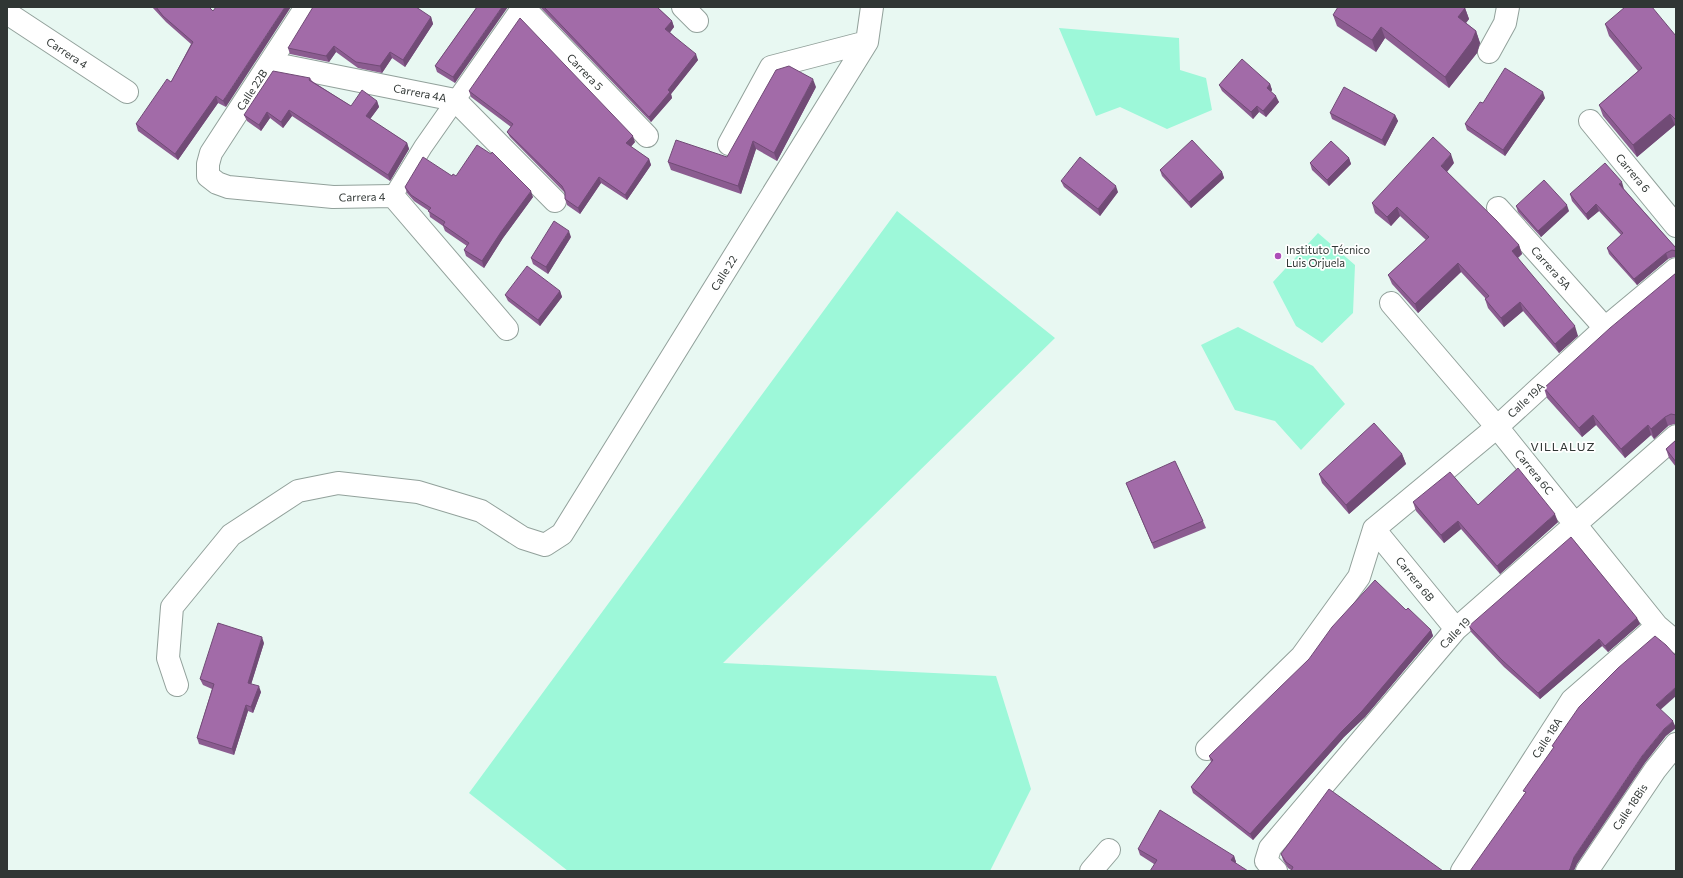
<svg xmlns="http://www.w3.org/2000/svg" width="1683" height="878" font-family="Commissioner,sans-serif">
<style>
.green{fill:#9df8d9}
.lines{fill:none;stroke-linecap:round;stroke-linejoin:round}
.pedestrian-casing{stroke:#92a19b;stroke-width:20}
.minor-casing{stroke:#92a19b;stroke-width:24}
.pedestrian{stroke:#fff;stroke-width:18}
.minor{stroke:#fff;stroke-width:22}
.wall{fill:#8b5c90}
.shaded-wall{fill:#714b76}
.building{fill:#a26ba8;stroke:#714b76}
.poi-dot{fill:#ac4eb8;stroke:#fff;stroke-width:1.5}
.labels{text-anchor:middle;stroke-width:3.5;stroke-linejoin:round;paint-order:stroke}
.street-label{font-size:11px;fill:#303634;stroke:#fff}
.poi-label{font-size:11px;fill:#303634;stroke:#fff;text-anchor:start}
.neighbourhood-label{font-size:12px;letter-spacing:1px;fill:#303634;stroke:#fff}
</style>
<rect width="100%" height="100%" fill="#e8f8f2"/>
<!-- green -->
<path class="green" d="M 1059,28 L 1179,38 L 1180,70 L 1206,78 L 1212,110 L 1167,129 L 1120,107 L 1096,116 Z
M 897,211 L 1055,338 L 723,663 L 996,676 L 1031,789 L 990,871 L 568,871 L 469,793 Z
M 1318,233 L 1355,265 L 1353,313 L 1322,343 L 1296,326 L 1273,282 Z
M 1238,327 L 1313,366 L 1345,404 L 1301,450 L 1275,421 L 1235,410 L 1201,345 Z"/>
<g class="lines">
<!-- pedestrian casing -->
<g class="pedestrian-casing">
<path id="pedestrian" d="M 393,196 L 423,147 L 521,7"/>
</g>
<!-- minor casing -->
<g class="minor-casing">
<path id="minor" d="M 306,7 L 211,153 L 208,164 L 208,176 L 217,183 L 228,187 L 333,197 L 393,196 L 507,329
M 523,7 L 647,136
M 683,7 L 697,21
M 7,13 L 127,92
M 1489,52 L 1505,23 L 1508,7
M 270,63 L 455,100 L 555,201
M 1590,121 L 1676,226
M 729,144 L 771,67 L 867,42
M 1498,208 L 1605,328
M 1391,303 L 1497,427 L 1657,626 L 1676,642
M 1374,529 L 1497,427 L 1605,328 L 1676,269
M 1374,529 L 1456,629
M 177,685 L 168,658 L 172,607 L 231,535 L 298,491 L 338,483 L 418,492 L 481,511 L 523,538 L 545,545 L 562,534 L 867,42 L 872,7
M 1207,749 L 1302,656 L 1359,577 L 1374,529
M 1091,871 L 1109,850
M 1276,871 L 1266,861 L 1270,848 L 1456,629 L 1676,436
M 1462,871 L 1572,700 L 1657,626
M 1587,871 L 1655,770 L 1676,744"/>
</g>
<!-- pedestrian -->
<use href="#pedestrian" class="pedestrian"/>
<!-- minor -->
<use href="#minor" class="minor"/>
</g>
<!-- wall -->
<path class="wall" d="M 152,7 L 209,7 L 213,11 L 226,107 L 218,103 L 178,160 L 138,131 L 136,124 L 171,82 L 191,44 L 166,22 Z
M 477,7 L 455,83 L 437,72 L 435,66 Z
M 540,7 L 657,7 L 672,21 L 674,27 L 670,32 L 698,60 L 671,94 L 672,98 L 651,122 Z
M 1465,8 L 1469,19 L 1466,23 L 1476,31 L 1480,43 L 1477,53 L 1449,88 L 1385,38 L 1376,52 L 1337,26 L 1333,15 Z
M 431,17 L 433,24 L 405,67 L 392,58 L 382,73 L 358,68 L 336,52 L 329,62 L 290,54 L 288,48 Z
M 1605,24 L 1676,36 L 1676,127 L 1675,125 L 1637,157 L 1603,116 L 1599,105 L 1638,71 L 1609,36 Z
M 310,78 L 312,81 L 351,106 L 377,101 L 379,107 L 370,119 L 407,143 L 409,149 L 390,181 L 292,116 L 283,128 L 270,118 L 261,131 L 247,121 L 244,115 Z
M 1270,84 L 1272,90 L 1271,92 L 1279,102 L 1266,117 L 1259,112 L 1253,119 L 1222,91 L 1219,85 Z
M 816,87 L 777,161 L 756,149 L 741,194 L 671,170 L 668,162 L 727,157 Z
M 469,91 L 635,142 L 631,147 L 649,159 L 651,165 L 627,200 L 601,183 L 580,214 L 567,205 L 565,199 L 565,194 L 564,192 L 510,137 L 507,132 L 511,127 L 471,97 Z
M 1545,98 L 1505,156 L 1467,130 L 1465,124 L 1483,103 Z
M 1330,113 L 1395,115 L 1398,121 L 1385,146 L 1332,119 Z
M 1349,158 L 1351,164 L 1329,186 L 1312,170 L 1310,163 Z
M 1454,163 L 1447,172 L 1519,245 L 1522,254 L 1518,258 L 1578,336 L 1559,353 L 1523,311 L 1504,327 L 1488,308 L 1485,299 L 1486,299 L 1461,272 L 1418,313 L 1392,284 L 1388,275 L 1426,240 L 1400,216 L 1391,226 L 1375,213 L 1372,203 Z
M 1160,170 L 1222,172 L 1224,178 L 1191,208 L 1162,176 Z
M 452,176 L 456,176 L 533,197 L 503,238 L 484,268 L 466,256 L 464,250 L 467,246 L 445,231 L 443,226 L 430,217 L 429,211 L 414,201 L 407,193 L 405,187 Z
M 1061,181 L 1118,192 L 1100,216 L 1064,187 Z
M 1624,189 L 1676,248 L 1676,257 L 1674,257 L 1668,259 L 1637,285 L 1609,254 L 1607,248 L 1621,235 L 1599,211 L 1588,220 L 1572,201 L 1570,194 Z
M 1516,206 L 1569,211 L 1541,237 L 1518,212 Z
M 571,237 L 548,274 L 533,264 L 531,258 Z
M 1676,273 L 1676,424 L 1674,424 L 1668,426 L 1654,439 L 1651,435 L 1625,458 L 1596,425 L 1582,437 L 1547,398 L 1544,388 Z
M 560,291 L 562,297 L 540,326 L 508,301 L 505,295 Z
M 1676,440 L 1676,467 L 1669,458 L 1666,449 Z
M 1402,454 L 1406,464 L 1349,514 L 1322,483 L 1319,474 Z
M 1126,483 L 1203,521 L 1206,528 L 1154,549 Z
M 1413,502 L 1478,505 L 1558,522 L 1500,574 L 1461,529 L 1444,543 L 1416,511 Z
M 1406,610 L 1431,630 L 1433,636 L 1365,717 L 1344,737 L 1253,840 L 1193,793 L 1191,787 L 1211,762 L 1209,756 Z
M 1637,618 L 1640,624 L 1608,652 L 1602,646 L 1540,699 L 1504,667 L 1471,632 L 1469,626 Z
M 264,643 L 251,684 L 261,692 L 253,713 L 248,711 L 234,755 L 199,744 L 197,738 L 212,689 L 203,685 L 200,679 Z
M 1138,849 L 1234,856 L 1236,862 L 1154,864 L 1140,855 Z
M 1281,854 L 1443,871 L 1291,870 L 1288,868 L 1283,860 Z"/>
<!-- shaded-wall -->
<path class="shaded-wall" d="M 285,7 L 291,7 L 226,107 L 223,101 Z
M 502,7 L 508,7 L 455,83 L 453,77 Z
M 1465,8 L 1469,19 L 1462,28 L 1458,17 Z
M 431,17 L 433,24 L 405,67 L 403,60 Z
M 672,21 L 674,27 L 668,35 L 665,29 Z
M 1381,27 L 1385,38 L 1376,52 L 1372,40 Z
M 1476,31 L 1480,43 L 1477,53 L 1449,88 L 1445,77 Z
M 334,46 L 336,52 L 329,62 L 326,56 Z
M 390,52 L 392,58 L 382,73 L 380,66 Z
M 696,54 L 698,60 L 671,94 L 672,98 L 651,122 L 649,117 L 668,90 Z
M 813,79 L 816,87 L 777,161 L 774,153 Z
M 1270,84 L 1272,90 L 1269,94 L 1267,88 Z
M 1543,92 L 1545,98 L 1505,156 L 1503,150 Z
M 216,96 L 218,103 L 178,160 L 175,154 Z
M 1276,96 L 1279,102 L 1266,117 L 1263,111 Z
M 377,101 L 379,107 L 368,122 L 366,116 Z
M 1257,106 L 1259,112 L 1253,119 L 1251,112 Z
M 289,110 L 292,116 L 283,128 L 281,122 Z
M 267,112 L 270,118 L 261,131 L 259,125 Z
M 1670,114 L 1675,125 L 1637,157 L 1633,145 Z
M 1395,115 L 1398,121 L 1385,146 L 1382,140 Z
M 633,136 L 635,142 L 628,149 L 626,143 Z
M 753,141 L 756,149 L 741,194 L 738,186 Z
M 407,143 L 409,149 L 390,181 L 388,175 Z
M 1451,154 L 1454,163 L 1444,175 L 1441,166 Z
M 1349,158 L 1351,164 L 1329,186 L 1327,180 Z
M 649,159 L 651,165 L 627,200 L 625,195 Z
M 1222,172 L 1224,178 L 1191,208 L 1189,202 Z
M 599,177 L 601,183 L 580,214 L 578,208 Z
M 1622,182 L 1624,189 L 1622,191 L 1619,184 Z
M 1116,186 L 1118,192 L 1100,216 L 1098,209 Z
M 531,191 L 533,197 L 503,238 L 484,268 L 482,261 L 501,232 Z
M 1596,204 L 1599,211 L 1588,220 L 1586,214 Z
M 1567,205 L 1569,211 L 1541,237 L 1538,231 Z
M 1397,207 L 1400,216 L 1391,226 L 1387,217 Z
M 569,231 L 571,237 L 548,274 L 546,267 Z
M 1519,245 L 1522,254 L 1515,260 L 1512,251 Z
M 1666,253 L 1668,259 L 1637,285 L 1634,279 Z
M 1458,263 L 1461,272 L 1418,313 L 1415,304 Z
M 560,291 L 562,297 L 540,326 L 538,320 Z
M 1520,302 L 1523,311 L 1504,327 L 1501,318 Z
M 1575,326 L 1578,336 L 1559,353 L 1555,344 Z
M 1593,415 L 1596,425 L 1582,437 L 1579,428 Z
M 1665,417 L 1668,426 L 1654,439 L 1651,429 Z
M 1648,425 L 1651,435 L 1625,458 L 1621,449 Z
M 1402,454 L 1406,464 L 1349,514 L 1346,505 Z
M 1555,514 L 1558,522 L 1500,574 L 1497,566 Z
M 1458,521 L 1461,529 L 1444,543 L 1441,535 Z
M 1637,618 L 1640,624 L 1608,652 L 1605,646 Z
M 1431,630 L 1433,636 L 1365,717 L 1344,737 L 1253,840 L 1250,834 Z
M 262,637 L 264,643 L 250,688 L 248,683 Z
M 1599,639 L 1602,646 L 1540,699 L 1538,693 Z
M 259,686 L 261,692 L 253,713 L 251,707 Z
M 1676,687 L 1676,696 L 1658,712 L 1656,705 Z
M 246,705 L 248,711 L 234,755 L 232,749 Z
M 1673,721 L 1676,728 L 1666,736 L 1645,763 L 1577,864 L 1574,871 L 1568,871 L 1574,857 L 1642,756 L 1664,729 Z
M 1234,856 L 1236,862 L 1234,867 L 1231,860 Z"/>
<!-- building -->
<path class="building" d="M 156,7 L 209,7 L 213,11 L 216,7 L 285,7 L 223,101 L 216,96 L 175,154 L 136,124 L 167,79 L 171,82 L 193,42 L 163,16 Z
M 313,7 L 416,7 L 431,17 L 403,60 L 390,52 L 380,66 L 356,62 L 334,46 L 326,56 L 288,48 Z
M 477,7 L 502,7 L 453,77 L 435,66 Z
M 544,7 L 657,7 L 672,21 L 665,29 L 696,54 L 668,90 L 670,92 L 649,117 Z
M 1338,7 L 1464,7 L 1465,8 L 1458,17 L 1476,31 L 1472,41 L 1445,77 L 1381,27 L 1372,40 L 1333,15 Z
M 1625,7 L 1652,7 L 1676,36 L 1676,120 L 1670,114 L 1633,145 L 1599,105 L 1642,68 L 1605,24 Z
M 520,18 L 633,136 L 626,143 L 649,159 L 625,195 L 599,177 L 578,208 L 565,199 L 565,192 L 562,186 L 507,132 L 513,124 L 469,91 Z
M 1242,59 L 1270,84 L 1267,88 L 1276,96 L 1263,111 L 1257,106 L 1251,112 L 1219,85 Z
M 789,66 L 813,79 L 774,153 L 753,141 L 738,186 L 668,162 L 676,140 L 727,157 L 776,70 Z
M 1505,68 L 1543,92 L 1503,150 L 1465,124 L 1480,102 L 1483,103 Z
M 273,71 L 310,78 L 309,80 L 351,106 L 362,90 L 377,101 L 366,116 L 407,143 L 388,175 L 289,110 L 281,122 L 267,112 L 259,125 L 244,115 Z
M 1344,87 L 1395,115 L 1382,140 L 1330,113 Z
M 1433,137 L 1451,154 L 1441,166 L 1496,220 L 1519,245 L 1512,251 L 1575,326 L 1555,344 L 1520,302 L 1501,318 L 1485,299 L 1489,296 L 1458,263 L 1415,304 L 1388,275 L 1429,237 L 1397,207 L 1387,217 L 1372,203 Z
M 1192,140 L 1222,172 L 1189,202 L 1160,170 Z
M 1331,141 L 1349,158 L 1327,180 L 1310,163 Z
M 477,145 L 491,154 L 492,152 L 531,191 L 501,232 L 482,261 L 464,250 L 469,243 L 443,225 L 445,222 L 428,211 L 431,208 L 411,195 L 405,187 L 423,157 L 452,176 L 453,174 L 456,176 Z
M 1080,157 L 1116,186 L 1098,209 L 1061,181 Z
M 1605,163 L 1622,182 L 1619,184 L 1676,248 L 1676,251 L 1672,250 L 1666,253 L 1634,279 L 1607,248 L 1623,233 L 1596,204 L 1586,214 L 1570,194 Z
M 1544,180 L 1567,205 L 1538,231 L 1516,206 Z
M 554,221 L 569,231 L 546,267 L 531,258 Z
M 527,266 L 560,291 L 538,320 L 505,295 Z
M 1676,273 L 1676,415 L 1671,414 L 1665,417 L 1651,429 L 1648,425 L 1621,449 L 1593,415 L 1579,428 L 1544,388 L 1610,328 Z
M 1374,423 L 1402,454 L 1346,505 L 1319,474 Z
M 1676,440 L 1676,462 L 1666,449 Z
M 1175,461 L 1203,521 L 1152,543 L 1126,483 Z
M 1518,468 L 1555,514 L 1497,566 L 1458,521 L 1441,535 L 1413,502 L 1450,472 L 1478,505 Z
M 1571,537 L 1637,618 L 1605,646 L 1599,639 L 1538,693 L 1502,660 L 1469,626 Z
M 1375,580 L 1406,610 L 1408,608 L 1431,630 L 1362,711 L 1342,731 L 1250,834 L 1191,787 L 1213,760 L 1209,756 L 1309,659 L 1332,627 Z
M 218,623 L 262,637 L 248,683 L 259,686 L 251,707 L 246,705 L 232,749 L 197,738 L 214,684 L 200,679 Z
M 1655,636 L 1666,645 L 1676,656 L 1676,687 L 1656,705 L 1673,721 L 1664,729 L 1642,756 L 1574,857 L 1570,869 L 1568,871 L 1470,871 L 1526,792 L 1523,791 L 1554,747 L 1552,746 L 1579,707 L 1618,668 Z
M 1329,789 L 1443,871 L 1291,871 L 1293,867 L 1286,862 L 1281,854 Z
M 1160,810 L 1234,856 L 1231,860 L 1248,871 L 1150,871 L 1157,860 L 1138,849 Z"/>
<!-- markers -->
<circle class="poi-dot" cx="1278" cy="256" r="4"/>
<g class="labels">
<!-- street labels -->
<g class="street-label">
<text transform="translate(67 53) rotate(33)" y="4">Carrera 4</text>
<text transform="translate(585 72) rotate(46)" y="4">Carrera 5</text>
<text transform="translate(252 90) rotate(-57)" y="4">Calle 22B</text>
<text transform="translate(420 93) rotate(11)" y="4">Carrera 4A</text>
<text transform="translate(1633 173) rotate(50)" y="4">Carrera 6</text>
<text transform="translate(362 197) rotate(-1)" y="4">Carrera 4</text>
<text transform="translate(1551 268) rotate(48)" y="4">Carrera 5A</text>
<text transform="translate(724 273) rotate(-58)" y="4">Calle 22</text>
<text transform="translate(1526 400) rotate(-43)" y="4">Calle 19A</text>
<text transform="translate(1534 472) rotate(51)" y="4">Carrera 6C</text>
<text transform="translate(1415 579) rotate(51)" y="4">Carrera 6B</text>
<text transform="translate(1455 633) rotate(-46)" y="4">Calle 19</text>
<text transform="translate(1547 738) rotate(-57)" y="4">Calle 18A</text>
<text transform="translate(1630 807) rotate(-56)" y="4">Calle 18Bis</text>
</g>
<!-- poi labels -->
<g class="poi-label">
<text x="1286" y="254">Instituto Técnico<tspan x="1286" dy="13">Luis Orjuela</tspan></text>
</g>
<!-- neighbourhood labels -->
<g class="neighbourhood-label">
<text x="1563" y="451">VILLALUZ</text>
</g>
</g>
<!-- border -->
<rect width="1683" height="878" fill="none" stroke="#303634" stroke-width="16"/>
</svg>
